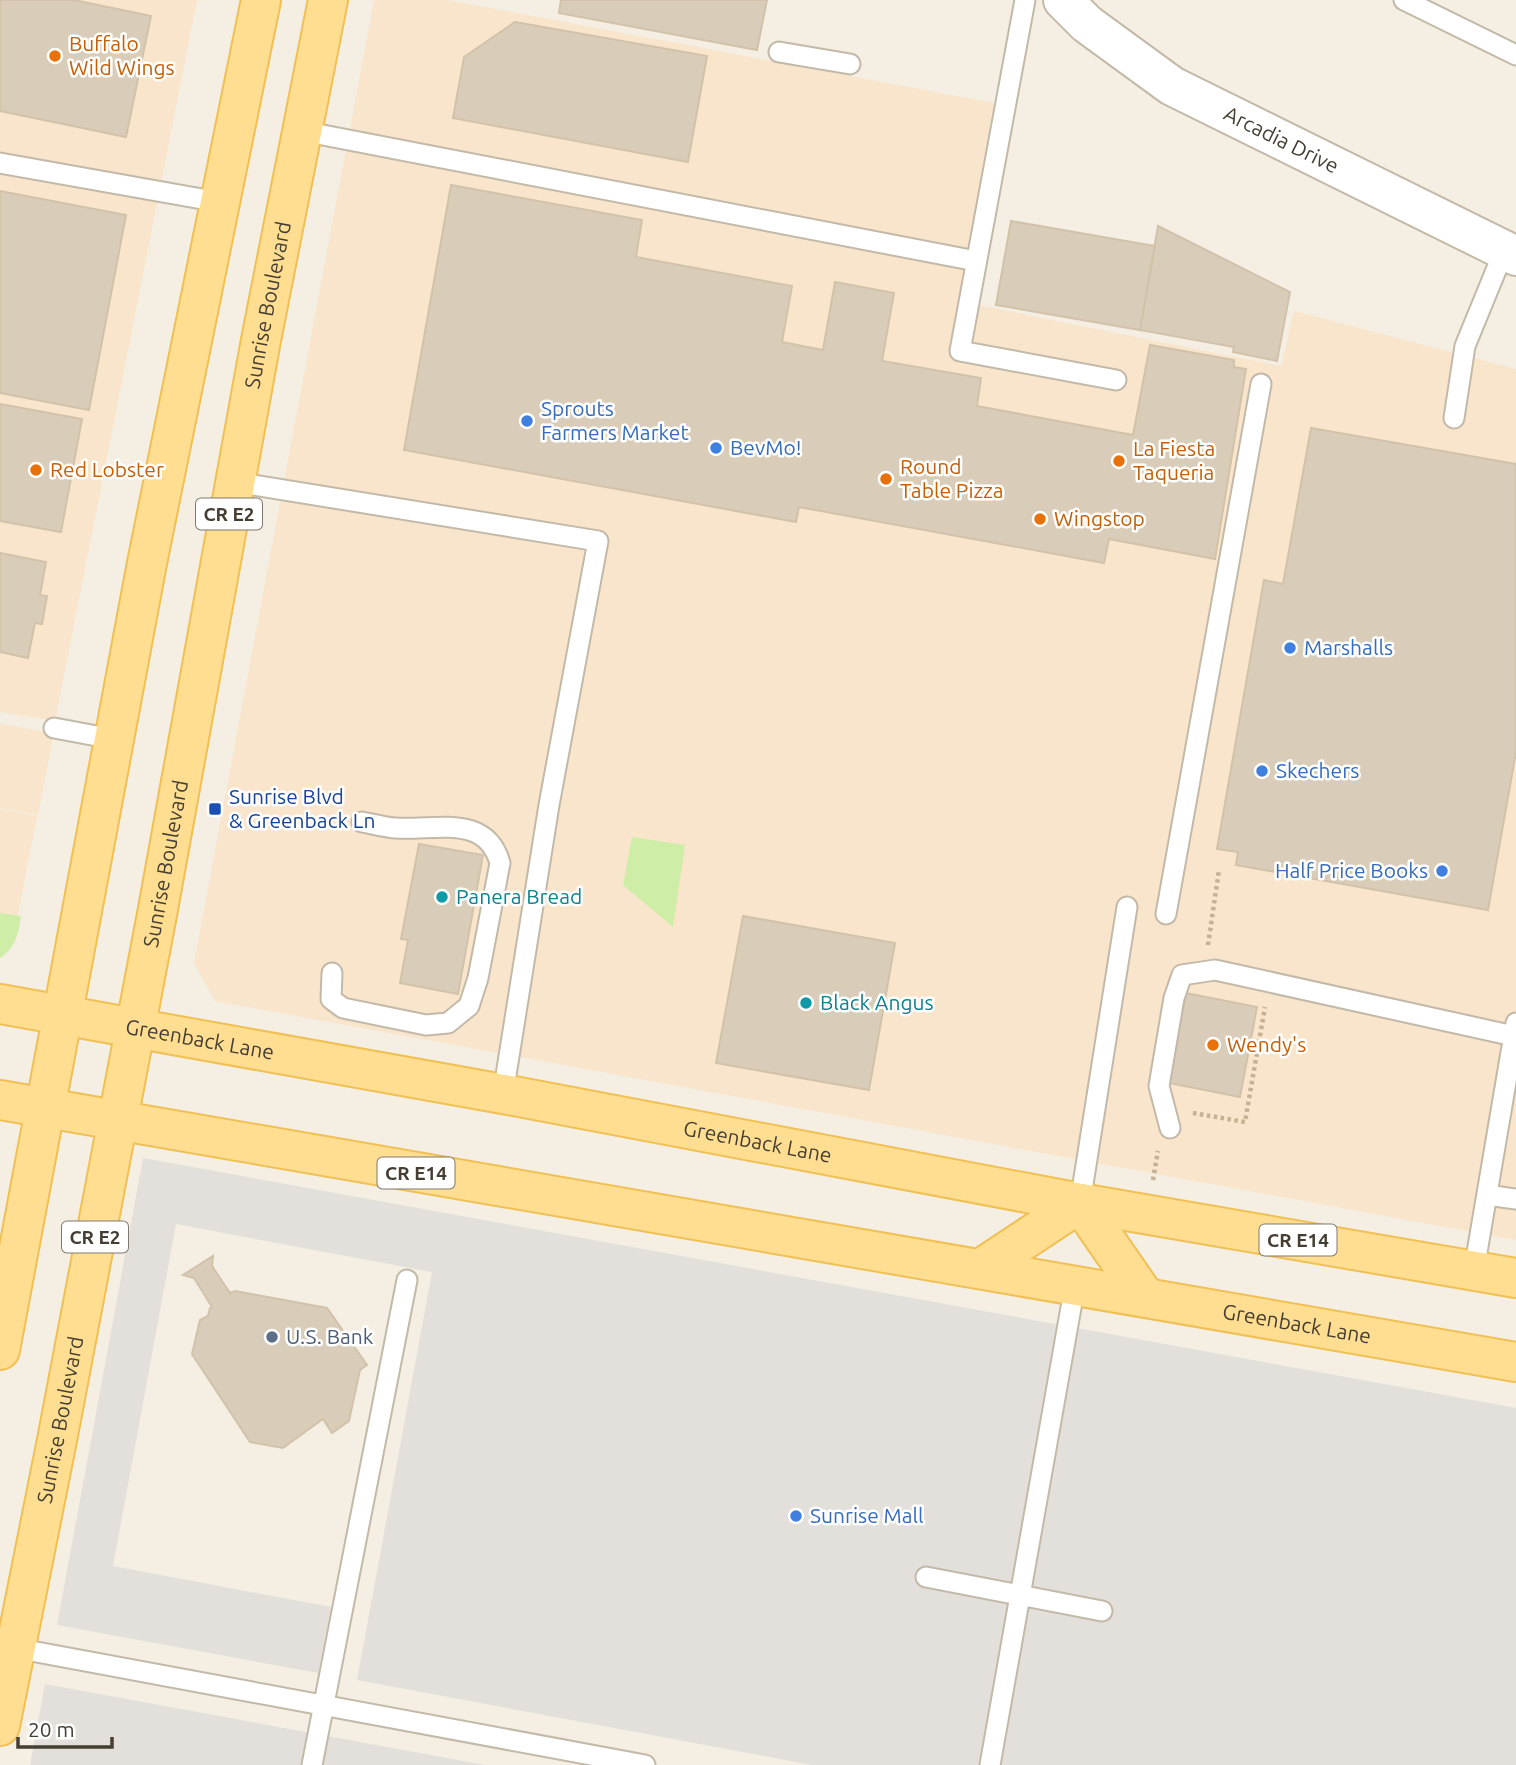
<svg xmlns="http://www.w3.org/2000/svg" width="1516" height="1765" font-family="Ubuntu,sans-serif">
<style>
.commercial{fill:#f9e5cb}
.green{fill:#ceeda7}
.parking{fill:#e3e0dc}
.building{fill:#d9cdba;stroke:#d2c2aa;stroke-width:2}
.lines{fill:none;stroke-linecap:round;stroke-linejoin:round}
.service-casing{stroke:#c3b9a8;stroke-width:23}
.tertiary-casing{stroke:#c3b9a8;stroke-width:42}
.primary-casing{stroke:#f0c054;stroke-width:42}
.path{stroke:#c3b294;stroke-width:4.5;stroke-dasharray:3.5 3.5;stroke-linecap:butt}
.service{stroke:#fff;stroke-width:19}
.tertiary{stroke:#fff;stroke-width:38}
.primary{stroke:#ffde91;stroke-width:38}
.food-dot{fill:#e8710a;stroke:#fff;stroke-width:2.5}
.shop-dot{fill:#3f7fe0;stroke:#fff;stroke-width:2.5}
.transit-dot{fill:#1a4fb4;stroke:#fff;stroke-width:2.5}
.culture-dot{fill:#0f9aa8;stroke:#fff;stroke-width:2.5}
.service-dot{fill:#5c6f8a;stroke:#fff;stroke-width:2.5}
.labels{text-anchor:middle;stroke-width:5;stroke-linejoin:round;paint-order:stroke}
.shield{fill:#fff;stroke:#7e7870;stroke-width:2}
.shield-label{font-size:19px;font-weight:bold;fill:#463e33}
.food-label{font-size:21px;fill:#c56008;stroke:#fff;text-anchor:start}
.street-label{font-size:21px;fill:#463e33;stroke:#fff}
.shop-label{font-size:21px;fill:#366cbe;stroke:#fff;text-anchor:start}
.transit-label{font-size:21px;fill:#164399;stroke:#fff;text-anchor:start}
.culture-label{font-size:21px;fill:#0d838f;stroke:#fff;text-anchor:start}
.service-label{font-size:21px;fill:#4e5e75;stroke:#fff;text-anchor:start}
</style>
<rect width="100%" height="100%" fill="#f4eee3"/>
<!-- commercial -->
<path class="commercial" d="M 0,0 L 197,0 L 55,721 L 0,712 Z
M 374,0 L 448,0 L 994,103 L 958,301 L 1281,366 L 1294,311 L 1516,369 L 1516,1240 L 215,1001 L 194,963 Z
M 0,724 L 54,733 L 38,815 L 0,808 Z
M 0,809 L 37,816 L 12,945 L 0,955 Z"/>
<!-- green -->
<path class="green" d="M 632,837 L 685,845 L 673,927 L 623,885 Z
M 0,913 L 21,916 C 18,934 16,948 0,958 Z"/>
<!-- parking -->
<path class="parking" d="M 143,1158 L 1516,1408 L 1516,1765 L 812,1765 L 357,1680 L 432,1272 L 176,1224 L 113,1566 L 331,1607 L 318,1673 L 57,1625 Z
M 45,1684 L 485,1765 L 30,1765 Z"/>
<!-- building -->
<path class="building" d="M 0,0 L 74,0 L 151,16 L 126,137 L 0,111 Z
M 561,0 L 767,0 L 757,50 L 559,13 Z
M 515,22 L 707,56 L 688,162 L 453,118 L 464,57 Z
M 451,185 L 642,220 L 636,257 L 792,286 L 782,342 L 823,350 L 835,282 L 894,293 L 882,361 L 981,378 L 977,406 L 1133,435 L 1150,345 L 1234,360 L 1234,367 L 1246,369 L 1215,559 L 1109,539 L 1104,563 L 799,507 L 796,522 L 404,450 Z
M 0,191 L 126,215 L 89,410 L 0,393 Z
M 1011,221 L 1155,246 L 1140,330 L 996,305 Z
M 1158,226 L 1290,292 L 1277,361 L 1233,352 L 1234,347 L 1140,330 Z
M 0,404 L 82,419 L 61,532 L 0,521 Z
M 1311,428 L 1516,464 L 1516,752 L 1488,910 L 1236,865 L 1238,852 L 1217,849 L 1264,580 L 1283,584 Z
M 0,553 L 46,562 L 40,595 L 47,596 L 42,624 L 35,623 L 28,658 L 0,652 Z
M 419,844 L 483,855 L 458,994 L 400,983 L 408,940 L 401,939 Z
M 743,916 L 895,943 L 869,1090 L 716,1063 Z
M 1186,993 L 1257,1007 L 1240,1097 L 1169,1083 Z
M 213,1256 L 212,1266 L 230,1293 L 235,1291 L 327,1308 L 367,1365 L 360,1370 L 349,1421 L 332,1433 L 323,1419 L 283,1448 L 250,1442 L 192,1354 L 200,1320 L 208,1316 L 210,1308 L 212,1307 L 194,1278 L 183,1275 Z"/>
<g class="lines">
<!-- service casing -->
<g class="service-casing">
<path id="service" d="M 1025,0 L 960,351 L 1116,380
M 1404,0 L 1516,55
M 779,52 L 850,64
M 302,131 L 976,261
M 0,163 L 219,202
M 1454,418 L 1465,346 L 1504,251
M 235,482 L 598,541 L 549,805 L 503,1094
M 54,728 L 113,739
M 1166,914 L 1261,384
M 332,973 L 331,999 L 343,1008 L 426,1025 L 448,1023 L 469,1006 L 478,978 L 500,863 C 486,813 435,831 395,828 C 384,827 373,824 362,822
M 1170,1128 L 1159,1086 L 1174,998 L 1182,975 L 1215,970 L 1514,1036
M 1487,1195 L 1516,1199
M 1080,1203 L 1127,907
M 1474,1270 L 1516,1023
M 926,1577 L 1102,1611
M 15,1648 L 645,1765
M 312,1765 L 407,1280
M 990,1765 L 1075,1285"/>
</g>
<!-- tertiary casing -->
<g class="tertiary-casing">
<g id="tertiary">
<path id="s1" d="M 1063,0 L 1087,24 L 1172,86 L 1516,256"/>
</g>
</g>
<!-- primary casing -->
<g class="primary-casing">
<g id="primary">
<path id="s2" d="M 0,1004 L 503,1094 L 1080,1203 L 1516,1278"/>
<path id="s3" d="M 0,1100 L 1516,1362"/>
<path d="M 1080,1203 L 1145,1297"/>
<path d="M 980,1269 L 1080,1203"/>
<path d="M 0,1350 L 147,563 L 261,0"/>
<path id="s4" d="M 0,1726 L 57,1440 L 158,909 L 261,340 L 328,0"/>
</g>
</g>
<!-- path -->
<path class="path" d="M 1208,945 L 1219,870
M 1193,1113 L 1245,1122 L 1265,1007
M 1153,1180 L 1158,1151"/>
<!-- service -->
<use href="#service" class="service"/>
<!-- tertiary -->
<use href="#tertiary" class="tertiary"/>
<!-- primary -->
<use href="#primary" class="primary"/>
</g>
<!-- markers -->
<g class="food-dot">
<circle cx="55" cy="56" r="7"/>
<circle cx="1119" cy="461" r="7"/>
<circle cx="36" cy="470" r="7"/>
<circle cx="886" cy="479" r="7"/>
<circle cx="1040" cy="519" r="7"/>
<circle cx="1213" cy="1045" r="7"/>
</g>
<g class="shop-dot">
<circle cx="527" cy="421" r="7"/>
<circle cx="716" cy="448" r="7"/>
<circle cx="1290" cy="648" r="7"/>
<circle cx="1262" cy="771" r="7"/>
<circle cx="1442" cy="871" r="7"/>
<circle cx="796" cy="1516" r="7"/>
</g>
<rect class="transit-dot" x="208" y="802" width="14" height="14" rx="3.5"/>
<g class="culture-dot">
<circle cx="442" cy="897" r="7"/>
<circle cx="806" cy="1003" r="7"/>
</g>
<circle class="service-dot" cx="272" cy="1337" r="7"/>
<g class="labels">
<!-- shield labels -->
<g class="shield">
<rect x="196" y="498.5" width="66" height="31" rx="5"/>
<rect x="377.5" y="1157.5" width="77" height="31" rx="5"/>
<rect x="62" y="1221.5" width="66" height="31" rx="5"/>
<rect x="1259.5" y="1224.5" width="77" height="31" rx="5"/>
</g>
<g class="shield-label">
<text x="229" y="521">CR E2</text>
<text x="416" y="1180">CR E14</text>
<text x="95" y="1244">CR E2</text>
<text x="1298" y="1247">CR E14</text>
</g>
<!-- food labels -->
<g class="food-label">
<text x="69" y="51">Buffalo<tspan x="69" dy="24">Wild Wings</tspan></text>
<text x="1133" y="456">La Fiesta<tspan x="1133" dy="24">Taqueria</tspan></text>
<text x="900" y="474">Round<tspan x="900" dy="24">Table Pizza</tspan></text>
<text x="50" y="477">Red Lobster</text>
<text x="1054" y="526">Wingstop</text>
<text x="1227" y="1052">Wendy's</text>
</g>
<!-- street labels -->
<g class="street-label">
<text dy="7" stroke="none"><textPath href="#s1" startOffset="261">Arcadia Drive</textPath></text>
<text dy="7" stroke="none"><textPath href="#s4" startOffset="1446">Sunrise Boulevard</textPath></text>
<text dy="7" stroke="none"><textPath href="#s4" startOffset="878">Sunrise Boulevard</textPath></text>
<text dy="7" stroke="none"><textPath href="#s2" startOffset="203">Greenback Lane</textPath></text>
<text dy="7" stroke="none"><textPath href="#s2" startOffset="770">Greenback Lane</textPath></text>
<text dy="7" stroke="none"><textPath href="#s3" startOffset="1316">Greenback Lane</textPath></text>
<text dy="7" stroke="none"><textPath href="#s4" startOffset="312">Sunrise Boulevard</textPath></text>
</g>
<!-- shop labels -->
<g class="shop-label">
<text x="541" y="416">Sprouts<tspan x="541" dy="24">Farmers Market</tspan></text>
<text x="730" y="455">BevMo!</text>
<text x="1304" y="655">Marshalls</text>
<text x="1276" y="778">Skechers</text>
<text x="1428" y="878" text-anchor="end">Half Price Books</text>
<text x="810" y="1523">Sunrise Mall</text>
</g>
<!-- transit labels -->
<g class="transit-label">
<text x="229" y="804">Sunrise Blvd<tspan x="229" dy="24">&amp; Greenback Ln</tspan></text>
</g>
<!-- culture labels -->
<g class="culture-label">
<text x="456" y="904">Panera Bread</text>
<text x="820" y="1010">Black Angus</text>
</g>
<!-- service labels -->
<g class="service-label">
<text x="286" y="1344">U.S. Bank</text>
</g>
</g>
<!-- scale -->
<path d="M18 1737v10h94v-10" fill="none" stroke="#463e33" stroke-width="3.5"/>
<text x="28" y="1737" font-size="21" fill="#463e33" stroke="#ffffff" stroke-width="5" paint-order="stroke">20 m</text>
</svg>
